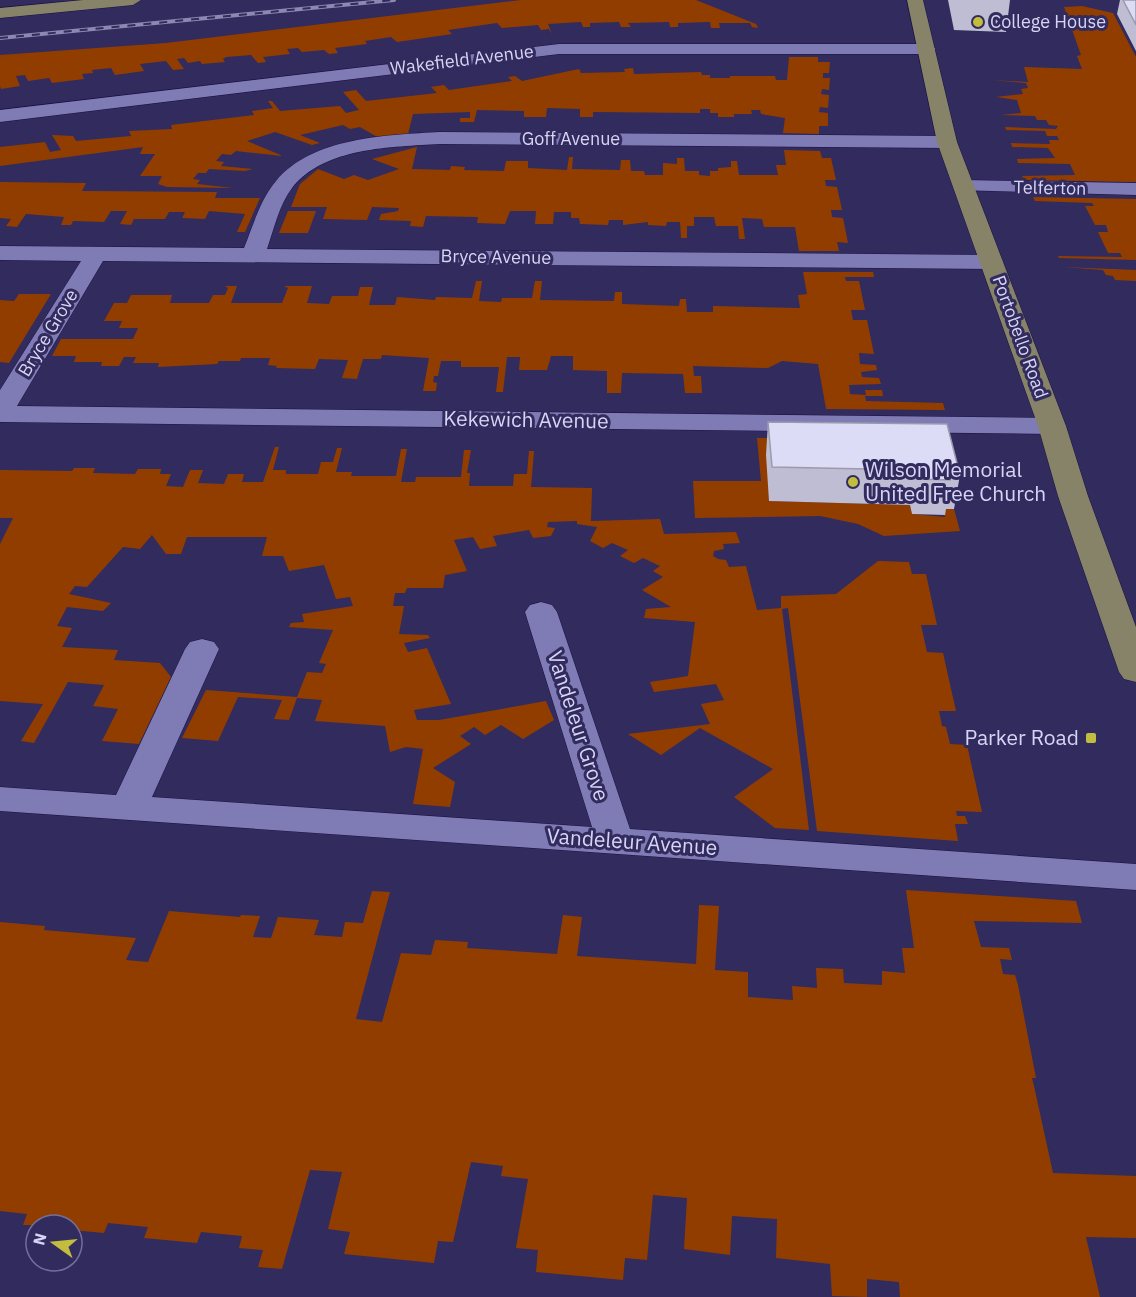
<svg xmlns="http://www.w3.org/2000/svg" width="1136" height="1297" font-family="'IBM Plex Sans',sans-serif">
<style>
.green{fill:#923d00}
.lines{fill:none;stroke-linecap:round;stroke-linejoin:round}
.street-casing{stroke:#1b1041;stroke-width:1}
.secondary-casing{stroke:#1b1041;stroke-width:1}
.primary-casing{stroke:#1b1041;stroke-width:1}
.street{fill:#7f7bb5;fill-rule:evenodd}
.secondary{fill:#7f7bb5;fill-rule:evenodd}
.primary{fill:#868368;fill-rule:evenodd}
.rail-casing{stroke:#8c88b1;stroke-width:4}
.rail{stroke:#322b5e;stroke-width:2;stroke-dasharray:8;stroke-linecap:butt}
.wall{fill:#bebdd4}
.building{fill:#dddcf6;stroke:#9b9aac;stroke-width:1.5}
.poi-dot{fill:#c2bd3f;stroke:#322b5e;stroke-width:2}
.labels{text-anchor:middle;stroke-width:6;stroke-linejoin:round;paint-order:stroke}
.far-poi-label{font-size:18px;fill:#d6d5f5;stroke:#322b5e;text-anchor:start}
.far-street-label{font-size:18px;fill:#d6d5f5;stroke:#322b5e}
.street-label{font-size:21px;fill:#d6d5f5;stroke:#322b5e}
.poi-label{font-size:21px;fill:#d6d5f5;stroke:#322b5e;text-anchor:start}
</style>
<rect width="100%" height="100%" fill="#322b5e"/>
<!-- green -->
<path class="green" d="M 521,0 L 696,0 L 756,24 L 758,28 L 752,27 L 750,23 L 719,23 L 720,28 L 711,28 L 710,22 L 678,23 L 678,27 L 670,27 L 669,22 L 628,23 L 631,27 L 621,27 L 619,22 L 590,23 L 590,27 L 583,27 L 581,22 L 548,24 L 552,34 L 549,29 L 541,30 L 538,25 L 502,28 L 497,23 L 448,30 L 452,34 L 397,42 L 391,37 L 365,41 L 367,44 L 335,48 L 338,53 L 329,54 L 324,50 L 302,52 L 298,48 L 287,49 L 290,54 L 263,57 L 266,62 L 258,63 L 251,55 L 226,57 L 223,59 L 225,62 L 202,64 L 200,61 L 188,63 L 184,58 L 177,59 L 184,69 L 173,70 L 166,61 L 140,64 L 144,71 L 115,75 L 111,68 L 92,70 L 93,73 L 82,74 L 84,79 L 52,83 L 49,78 L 28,81 L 25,75 L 16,76 L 20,86 L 1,89 L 0,86 L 0,55 L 166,43 Z
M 1082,6 L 1113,13 L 1136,57 L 1136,182 L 1024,180 L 1022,176 L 1075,175 L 1070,164 L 1018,163 L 1017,159 L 1055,158 L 1048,148 L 1012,147 L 1011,143 L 1050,144 L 1049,140 L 1059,140 L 1057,136 L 1047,136 L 1045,131 L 1006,130 L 1005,127 L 1056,129 L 1058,126 L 1049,125 L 1046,120 L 1037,120 L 1035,116 L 1001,115 L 1021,113 L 1017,100 L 996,97 L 1023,94 L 1021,89 L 1028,88 L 1026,83 L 991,80 L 1028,82 L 1024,67 L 1082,69 L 1077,56 L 1081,55 L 1064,7 Z
M 789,57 L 818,57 L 818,62 L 830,62 L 829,73 L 823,73 L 823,78 L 830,78 L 829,90 L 822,89 L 821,94 L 829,95 L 828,108 L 820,107 L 819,112 L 828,113 L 828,126 L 819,126 L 819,134 L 783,133 L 785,118 L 761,114 L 760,110 L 751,110 L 752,114 L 734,114 L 734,117 L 718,117 L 718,113 L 710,113 L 710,109 L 700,109 L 700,113 L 593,112 L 593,117 L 580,117 L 580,109 L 547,108 L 546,117 L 524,117 L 524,111 L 477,110 L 474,122 L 460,122 L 460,118 L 470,118 L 470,112 L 413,114 L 408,134 L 379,138 L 360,127 L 350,129 L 343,125 L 300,135 L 320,143 L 312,145 L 275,132 L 247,141 L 283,156 L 236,151 L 231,155 L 222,154 L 216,161 L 224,162 L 221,166 L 253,169 L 245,171 L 209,169 L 206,173 L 198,173 L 193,179 L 200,180 L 197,184 L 233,188 L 167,187 L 158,184 L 162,176 L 140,176 L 155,154 L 140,154 L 143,147 L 0,166 L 0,147 L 45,142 L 50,152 L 61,150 L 52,135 L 73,136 L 76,141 L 131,136 L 129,131 L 172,129 L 171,125 L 254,115 L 252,111 L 273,108 L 268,101 L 272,101 L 280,111 L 340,106 L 346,113 L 359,110 L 343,92 L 356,90 L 366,101 L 437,93 L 431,87 L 444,85 L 449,90 L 512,81 L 508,77 L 515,76 L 522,81 L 579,69 L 581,73 L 625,72 L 624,69 L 633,68 L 634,74 L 701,72 L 702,75 L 710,75 L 710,78 L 730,78 L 730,76 L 775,76 L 776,80 L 787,80 Z
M 417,147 L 412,169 L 450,170 L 451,166 L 465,167 L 464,170 L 504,171 L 506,161 L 528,161 L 528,168 L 567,170 L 569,157 L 573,157 L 572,169 L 620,170 L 621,160 L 630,160 L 631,171 L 644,171 L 645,175 L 663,175 L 663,163 L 677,164 L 677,158 L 684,158 L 685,171 L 699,171 L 699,175 L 710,176 L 710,171 L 718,171 L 718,168 L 731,167 L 731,161 L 737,161 L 739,175 L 778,175 L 776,165 L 786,165 L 784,150 L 820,151 L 822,158 L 831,158 L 836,180 L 825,180 L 826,186 L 837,187 L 842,210 L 831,210 L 832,217 L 843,218 L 848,243 L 837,242 L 839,251 L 799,251 L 795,227 L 764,227 L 762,219 L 742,218 L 745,239 L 739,239 L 738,226 L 716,226 L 714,217 L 694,217 L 694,226 L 687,226 L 687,238 L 681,238 L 680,222 L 667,222 L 666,226 L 648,225 L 648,222 L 623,225 L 623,220 L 609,220 L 608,225 L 580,224 L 579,218 L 571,218 L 571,212 L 554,212 L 553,224 L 535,224 L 536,211 L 510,211 L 505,224 L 477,223 L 478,217 L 426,216 L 423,227 L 410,226 L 411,221 L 379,220 L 381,214 L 398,211 L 399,208 L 372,207 L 367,220 L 323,219 L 327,207 L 291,207 L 300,184 L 318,169 L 344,179 L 354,175 L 368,180 L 399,169 L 372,159 Z
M 0,182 L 86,183 L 82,191 L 217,192 L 215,198 L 260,198 L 245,232 L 237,232 L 245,214 L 209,211 L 205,219 L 182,218 L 185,212 L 169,212 L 165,219 L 134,219 L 131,225 L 120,224 L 127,211 L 111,211 L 104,222 L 73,221 L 71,225 L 61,225 L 64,217 L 26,214 L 17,227 L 6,226 L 11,219 L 0,218 Z
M 1033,197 L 1136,199 L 1136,260 L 1059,258 L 1058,256 L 1122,257 L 1120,253 L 1108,253 L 1098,232 L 1108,232 L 1106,225 L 1095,225 L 1085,206 L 1094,206 L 1092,203 L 1035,201 Z
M 288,211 L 316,211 L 308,233 L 279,233 Z
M 1063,267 L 1136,270 L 1136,281 L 1115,280 L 1113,276 L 1106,275 L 1103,270 Z
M 803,272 L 873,272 L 874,277 L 845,277 L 846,281 L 859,281 L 865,310 L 851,310 L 853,320 L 867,320 L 874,354 L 859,353 L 860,364 L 876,365 L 877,370 L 861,372 L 862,377 L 879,378 L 881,384 L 849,385 L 850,394 L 866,395 L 865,390 L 882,390 L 883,396 L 865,396 L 866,401 L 943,403 L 945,410 L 826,409 L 818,364 L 782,361 L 768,368 L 693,366 L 694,376 L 701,376 L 702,393 L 685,393 L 683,374 L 622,373 L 621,393 L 607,393 L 607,371 L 573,370 L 573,356 L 551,356 L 547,370 L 519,370 L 520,357 L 507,357 L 503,392 L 496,392 L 499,367 L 461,367 L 461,361 L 441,361 L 438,376 L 434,376 L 433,382 L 437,383 L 436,391 L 423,391 L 429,358 L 382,355 L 381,359 L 363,359 L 357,379 L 342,378 L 348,360 L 319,359 L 315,369 L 276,368 L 277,366 L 268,365 L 270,358 L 241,358 L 240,361 L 219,361 L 217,364 L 158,367 L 159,363 L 133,363 L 136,357 L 124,357 L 119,366 L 101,366 L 102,362 L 74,362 L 76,356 L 52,356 L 61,339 L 133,339 L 138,328 L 119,328 L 122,321 L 104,321 L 114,303 L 127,303 L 131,295 L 172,295 L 170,303 L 209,303 L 213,295 L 225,295 L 228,288 L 225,286 L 237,286 L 231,303 L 282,303 L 288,288 L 284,286 L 312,286 L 307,303 L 329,304 L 332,296 L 358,296 L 360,287 L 373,287 L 369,305 L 395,305 L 397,297 L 435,300 L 436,297 L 472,298 L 476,281 L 482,281 L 479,301 L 501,302 L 502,298 L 532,298 L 535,281 L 542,281 L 540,300 L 614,301 L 615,292 L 622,292 L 622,304 L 679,306 L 680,299 L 686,299 L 687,312 L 713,312 L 713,306 L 800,308 L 798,295 L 807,294 Z
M 19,294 L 51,294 L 9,363 L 0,362 L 0,300 L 14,301 Z
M 757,438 L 938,441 L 770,501 L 910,505 L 912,514 L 945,517 L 943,509 L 954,509 L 960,531 L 884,536 L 858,524 L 820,516 L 695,518 L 693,481 L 761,481 Z
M 275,447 L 279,447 L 273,470 L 286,470 L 286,474 L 318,474 L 321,462 L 333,462 L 337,448 L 342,448 L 336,472 L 352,472 L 351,476 L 396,476 L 401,449 L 407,449 L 401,482 L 415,482 L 416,477 L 461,477 L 464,450 L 471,450 L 467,473 L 470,473 L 469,486 L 513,486 L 514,474 L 527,474 L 529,451 L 534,451 L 531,487 L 592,488 L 591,521 L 660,519 L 664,534 L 736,532 L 740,543 L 723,544 L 724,549 L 714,551 L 713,556 L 718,559 L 726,560 L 729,567 L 746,566 L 757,610 L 781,608 L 781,596 L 836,594 L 878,561 L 909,562 L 912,574 L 926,574 L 937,625 L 921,625 L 927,652 L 943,653 L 956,711 L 939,711 L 942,726 L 946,727 L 950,744 L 967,745 L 982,812 L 956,811 L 957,816 L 965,816 L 968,824 L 955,824 L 958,841 L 817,831 L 788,608 L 782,609 L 809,830 L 775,828 L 734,797 L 773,769 L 700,728 L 661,755 L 628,734 L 710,724 L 701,704 L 724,700 L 716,684 L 654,692 L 650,682 L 688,676 L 695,622 L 644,618 L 646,609 L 671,607 L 642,590 L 663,577 L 653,571 L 660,566 L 643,558 L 634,563 L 620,556 L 628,550 L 612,543 L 603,548 L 590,541 L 597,527 L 577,524 L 577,521 L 548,522 L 547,527 L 555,528 L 551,536 L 533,538 L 529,530 L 493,536 L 497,546 L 480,549 L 473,537 L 454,540 L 467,571 L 445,575 L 443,588 L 407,588 L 405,593 L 395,593 L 393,606 L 404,606 L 399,634 L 428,635 L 430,638 L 404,643 L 408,652 L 427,648 L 451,704 L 414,710 L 417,720 L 439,720 L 546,701 L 554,720 L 523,739 L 501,725 L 485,735 L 474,727 L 460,736 L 471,744 L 433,768 L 455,782 L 450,807 L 413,804 L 423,749 L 406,747 L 390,752 L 385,726 L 315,721 L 322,700 L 297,698 L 289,720 L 274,719 L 282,700 L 238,697 L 218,741 L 182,738 L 206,690 L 297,697 L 307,672 L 322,673 L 326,664 L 319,663 L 333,630 L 289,627 L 291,623 L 304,622 L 302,614 L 353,606 L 350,597 L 336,599 L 324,565 L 289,571 L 283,556 L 262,556 L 267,537 L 187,537 L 181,554 L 166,554 L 152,535 L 140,549 L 123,547 L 87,587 L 75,586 L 69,594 L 111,603 L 103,611 L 67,607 L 57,626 L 72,628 L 62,647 L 118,650 L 114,660 L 160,663 L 171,677 L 139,744 L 102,741 L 118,709 L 93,706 L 104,685 L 68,682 L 34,743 L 21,741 L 43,704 L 0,701 L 0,544 L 13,518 L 0,518 L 0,470 L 72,471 L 74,468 L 95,468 L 93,473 L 135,474 L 138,469 L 161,469 L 160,474 L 171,474 L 166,486 L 183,487 L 190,470 L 203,470 L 198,483 L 224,484 L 228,474 L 244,474 L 242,482 L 263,482 Z
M 906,890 L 1076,901 L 1082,923 L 974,921 L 981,947 L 1009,948 L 1012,960 L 1000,959 L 1003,974 L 1015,975 L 1018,985 L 1036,1078 L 1032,1078 L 1034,1086 L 1053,1173 L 1136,1176 L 1136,1238 L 1086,1237 L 1100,1297 L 900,1297 L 899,1282 L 867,1279 L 867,1297 L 832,1296 L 830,1264 L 776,1258 L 777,1219 L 732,1216 L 730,1255 L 684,1249 L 687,1198 L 653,1195 L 647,1260 L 625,1258 L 623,1280 L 536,1272 L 538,1250 L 516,1248 L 528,1179 L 501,1176 L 503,1166 L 471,1162 L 453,1242 L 438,1241 L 434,1263 L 344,1254 L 350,1232 L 328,1229 L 342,1172 L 310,1170 L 282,1269 L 258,1267 L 263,1250 L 239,1248 L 242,1236 L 201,1232 L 197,1243 L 144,1238 L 148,1227 L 108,1223 L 104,1233 L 72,1230 L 72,1225 L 23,1225 L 27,1214 L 0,1211 L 0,922 L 45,926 L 44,930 L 136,938 L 126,960 L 148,962 L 169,911 L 240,917 L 241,915 L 260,916 L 253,937 L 271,938 L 278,917 L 319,920 L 314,935 L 342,937 L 345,922 L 363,923 L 372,891 L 390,892 L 356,1019 L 382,1022 L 401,953 L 431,955 L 435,940 L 468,942 L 467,948 L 557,954 L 563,915 L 582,917 L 577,956 L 696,964 L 699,905 L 719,906 L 715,970 L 748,972 L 748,997 L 793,1000 L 792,986 L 817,988 L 816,968 L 843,969 L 844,983 L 882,985 L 882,971 L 905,973 L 902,948 L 914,948 Z"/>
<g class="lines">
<!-- street casing -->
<g class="street-casing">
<path id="street" d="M 440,132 L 947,136 L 954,138 L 957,142 L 954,146 L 947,148 L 440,144 C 392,147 324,147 292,188 C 279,205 274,229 267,249 L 992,255 L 1000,257 L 1003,262 L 1000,267 L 992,269 L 103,261 L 17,406 L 1052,418 L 1062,420 L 1066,426 L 1062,432 L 1052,434 L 0,422 L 0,390 L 81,261 L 0,260 L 0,246 L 244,248 C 253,226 260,200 276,181 C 312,137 387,135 440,132 Z
M 963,180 L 1136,183 L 1136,195 L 956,190 L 953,186 L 956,182 Z
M 541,602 L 552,605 L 557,612 L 630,829 L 1136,864 L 1136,890 L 0,811 L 0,787 L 116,795 L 185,649 L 190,642 L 202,639 L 214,642 L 219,649 L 152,797 L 592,827 L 525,612 L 530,605 Z"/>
</g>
<!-- secondary casing -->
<g class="secondary-casing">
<path id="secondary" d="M 559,44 L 927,44 L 936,49 L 927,54 L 559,54 L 0,122 L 0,110 Z"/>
</g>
<!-- primary casing -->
<g class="primary-casing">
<path id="primary" d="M 83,0 L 141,0 L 133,5 L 0,18 L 0,8 Z
M 907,0 L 923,0 L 957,142 L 1066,426 L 1088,496 L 1136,627 L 1136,682 L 1124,679 L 1119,672 L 1058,496 L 1038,426 L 937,142 Z"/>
</g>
<!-- street -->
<use href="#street" class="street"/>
<!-- secondary -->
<use href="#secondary" class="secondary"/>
<!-- primary -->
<use href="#primary" class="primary"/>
<!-- rail casing -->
<g class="rail-casing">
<path id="rail" d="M 0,38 L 394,0"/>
</g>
<!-- rail -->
<use href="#rail" class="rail"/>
</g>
<!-- wall -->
<path class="wall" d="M 948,0 L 1010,0 L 1006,32 L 954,30 Z
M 1120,0 L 1136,0 L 1136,51 L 1117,14 Z
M 768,422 L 960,475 L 954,509 L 946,509 L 945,515 L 912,514 L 910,505 L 769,501 L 766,455 Z"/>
<!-- building -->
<path class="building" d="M 1123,0 L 1136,0 L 1136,25 Z
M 768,422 L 947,424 L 960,475 L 948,474 L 950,480 L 917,479 L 915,470 L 772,467 Z"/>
<!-- markers -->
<g class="poi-dot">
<circle cx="978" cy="22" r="6"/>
<circle cx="853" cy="482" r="6"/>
<rect x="1085" y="732" width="12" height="12" rx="3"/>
</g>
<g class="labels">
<!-- far-poi labels -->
<g class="far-poi-label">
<text x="990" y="28">College House</text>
</g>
<!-- far-street labels -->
<g class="far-street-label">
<text transform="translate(462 60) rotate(-7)" y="6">Wakefield Avenue</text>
<text x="571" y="145">Goff Avenue</text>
<text transform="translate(1050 188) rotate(1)" y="6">Telferton</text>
<text transform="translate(496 257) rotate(1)" y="6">Bryce Avenue</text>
<text transform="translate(48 333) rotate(-59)" y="6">Bryce Grove</text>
<text transform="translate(1020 337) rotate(70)" y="6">Portobello Road</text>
</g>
<!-- street labels -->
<g class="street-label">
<text transform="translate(526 420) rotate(1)" y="7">Kekewich Avenue</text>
<text transform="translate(578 726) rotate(72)" y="7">Vandeleur Grove</text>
<text transform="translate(632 842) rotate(4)" y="7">Vandeleur Avenue</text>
</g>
<!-- poi labels -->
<g class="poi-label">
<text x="865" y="477">Wilson Memorial<tspan x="865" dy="24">United Free Church</tspan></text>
<text x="1079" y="745" text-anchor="end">Parker Road</text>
</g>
</g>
<!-- north arrow -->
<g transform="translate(54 1243) rotate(285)"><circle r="28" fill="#322b5e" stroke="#746f9a" stroke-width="1.5"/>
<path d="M0-4.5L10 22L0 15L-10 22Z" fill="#c2bd3f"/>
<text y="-9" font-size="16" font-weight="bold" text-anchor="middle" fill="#d6d5f5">N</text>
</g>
</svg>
